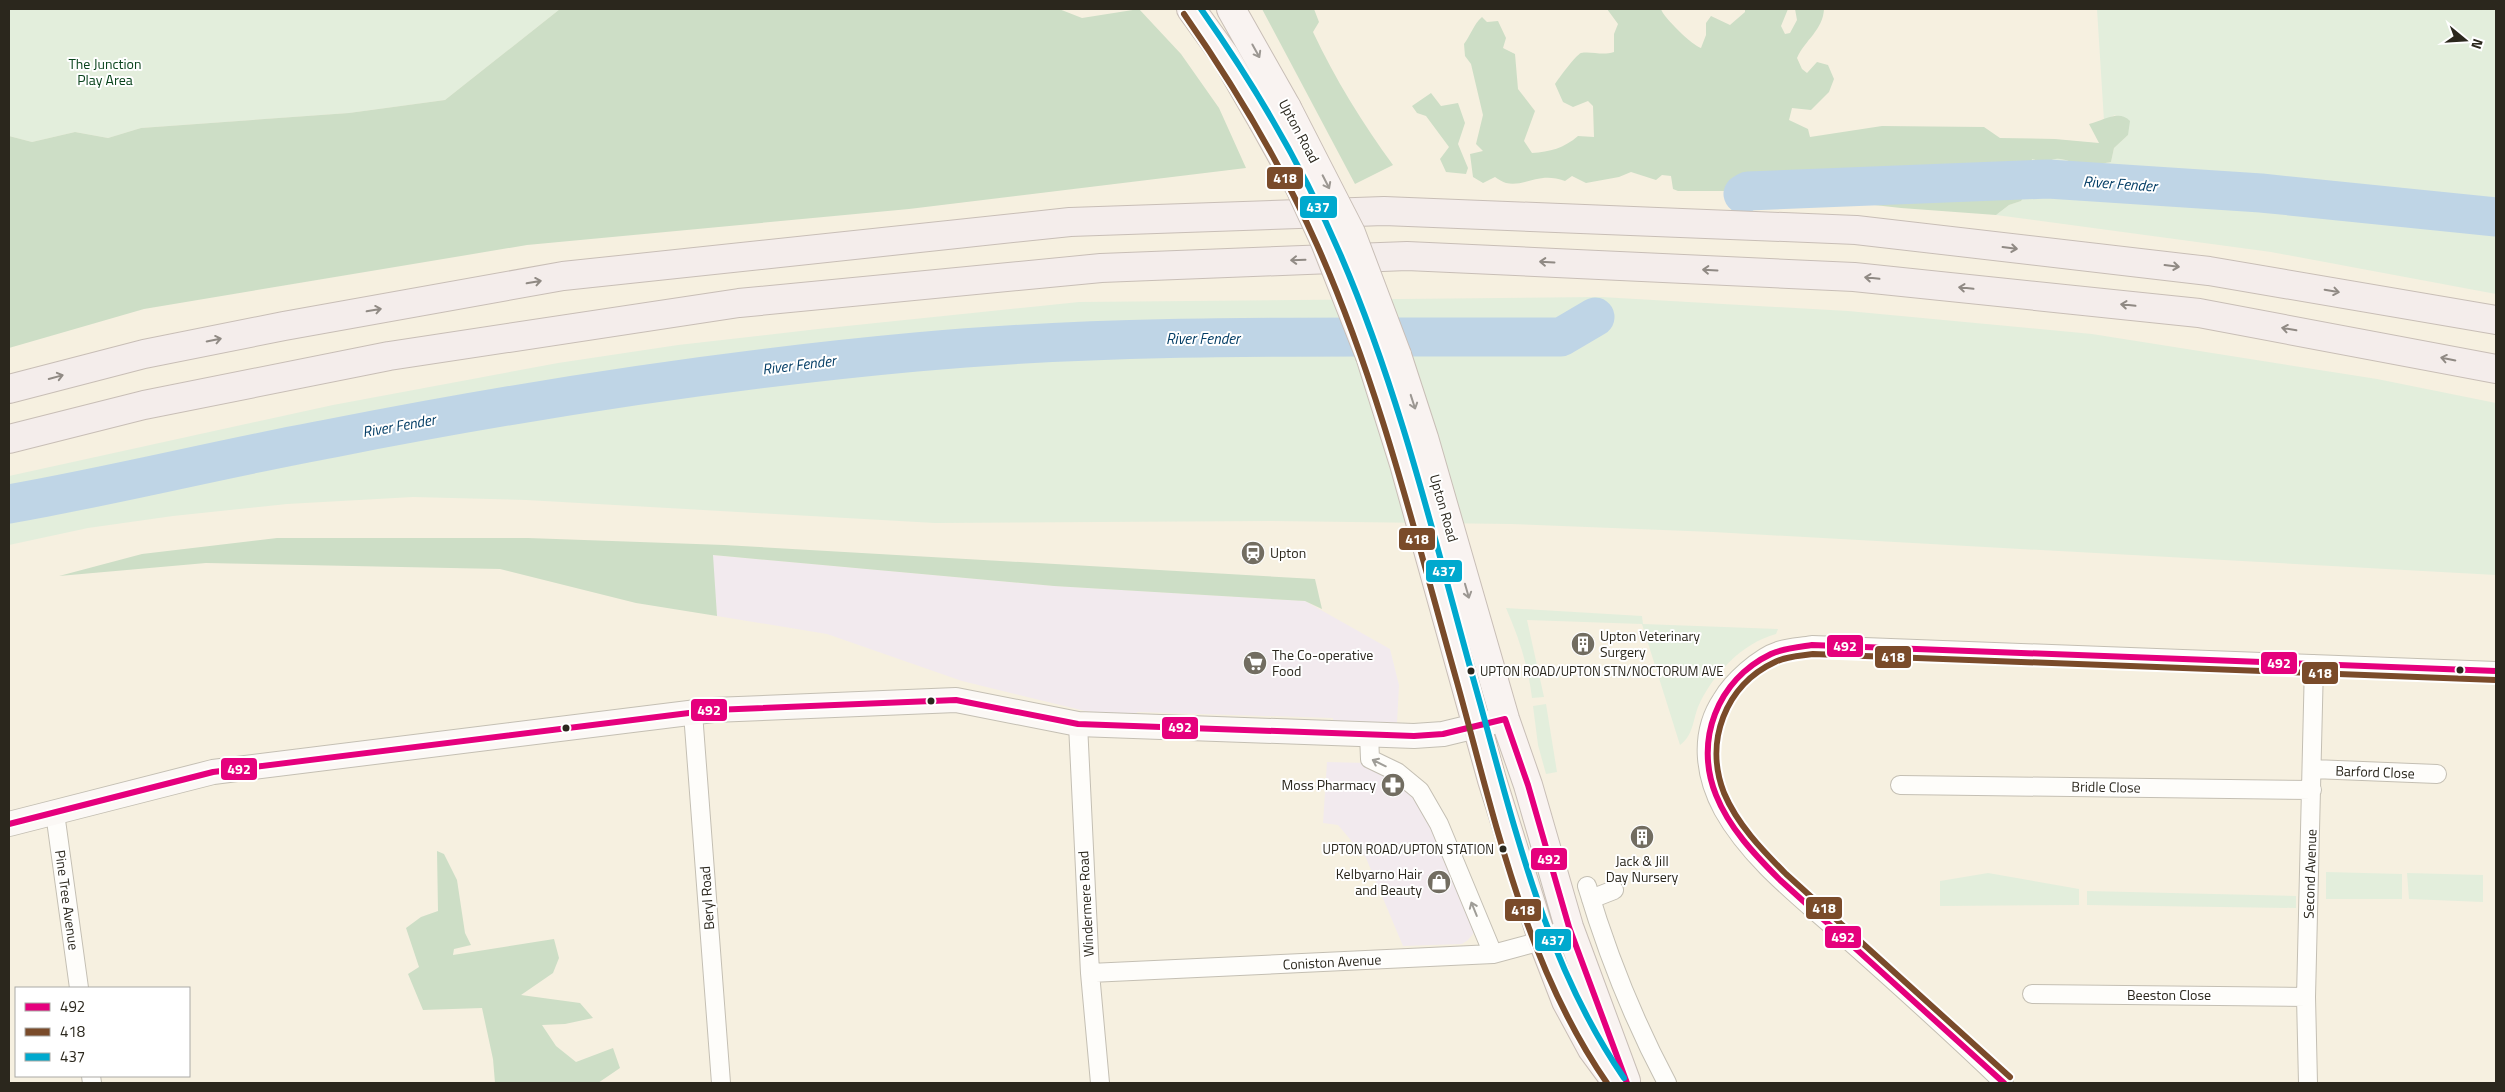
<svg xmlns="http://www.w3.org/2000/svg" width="2505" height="1092" font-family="'Titillium Web',sans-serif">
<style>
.commercial{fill:#f2eaee}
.green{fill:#e3eedc}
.forest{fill:#cddec6}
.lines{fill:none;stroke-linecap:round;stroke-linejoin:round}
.river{stroke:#bfd5e6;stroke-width:39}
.street-casing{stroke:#c4bfb3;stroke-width:20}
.secondary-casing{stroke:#c4bfb3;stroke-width:26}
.primary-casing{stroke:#c8beb6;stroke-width:30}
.highway-casing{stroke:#c8beb6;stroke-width:30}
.street{stroke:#fefdfa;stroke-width:18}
.secondary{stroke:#fbf8f5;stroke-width:24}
.primary{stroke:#f9f3f1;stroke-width:28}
.highway{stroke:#f4edeb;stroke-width:28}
.primary-bridge-casing{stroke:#c8beb6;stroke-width:30;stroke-linecap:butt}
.primary-bridge{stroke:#f9f3f1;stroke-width:28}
.bus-1-casing{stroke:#fff;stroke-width:10}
.bus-2-casing{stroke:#fff;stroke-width:10}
.bus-3-casing{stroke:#fff;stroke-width:10}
.bus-1{stroke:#e5007d;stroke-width:6}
.bus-2{stroke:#7a4b2a;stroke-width:6}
.bus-3{stroke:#00a9ce;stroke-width:6}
.oneway{stroke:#9c9792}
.oneway2{stroke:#908a84}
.oneway3{stroke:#9f9d97}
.bus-dot{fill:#2b271d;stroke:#fff;stroke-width:2}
.labels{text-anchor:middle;stroke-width:4;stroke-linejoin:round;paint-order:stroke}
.bus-label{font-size:13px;fill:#2b271d;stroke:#fff;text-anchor:start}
.park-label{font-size:14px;fill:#09431c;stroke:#fff}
.street-label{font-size:14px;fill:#2b271d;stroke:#fff}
.poi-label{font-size:14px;fill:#2b271d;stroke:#fff;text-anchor:start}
.water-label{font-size:15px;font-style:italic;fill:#033d65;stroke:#fff}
.line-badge{stroke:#fff;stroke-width:2}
.badge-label{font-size:14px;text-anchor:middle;font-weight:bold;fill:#fff}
</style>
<rect width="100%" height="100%" fill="#f6f0e0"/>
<!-- commercial -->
<path class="commercial" d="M 712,555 L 1054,586 L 1305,601 L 1390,649 L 1399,685 L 1397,723 L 1386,725 L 1333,724 L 1333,718 L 1137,712 L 1136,717 L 1085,711 L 962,681 L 827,634 L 717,616 Z
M 1327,762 L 1367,763 L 1406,786 L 1423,808 L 1474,927 L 1473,934 L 1468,940 L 1462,944 L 1403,946 L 1366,858 L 1338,825 L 1323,823 Z"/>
<!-- green -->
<path class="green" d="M 9,9 L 560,9 L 445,100 L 349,113 L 141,128 L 108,138 L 75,132 L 32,142 L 9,136 Z
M 2097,9 L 2496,9 L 2496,294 L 2271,252 L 1996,215 L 2009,205 L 2021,201 L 2032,159 L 2046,163 C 2059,154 2066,162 2079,164 C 2090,166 2101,164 2111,162 L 2114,148 L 2128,135 L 2115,115 L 2104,121 Z
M 1601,297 L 1848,311 L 2092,334 L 2377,379 L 2496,403 L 2496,575 L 1713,532 L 1511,524 L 1271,521 L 935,523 L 526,500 L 413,497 L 287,504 L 173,516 L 88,528 L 9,545 L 9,476 L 333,405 L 558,363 L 678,345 L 818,329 L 1079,302 Z
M 1506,608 L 1642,616 L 1643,624 L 1778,629 L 1776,634 C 1742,643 1712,675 1698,707 C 1693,720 1693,736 1680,745 L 1642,624 L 1527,620 L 1544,697 L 1532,698 C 1528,665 1519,638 1506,608 Z
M 1546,704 L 1557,772 L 1546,774 L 1538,745 L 1533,706 Z
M 2326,872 L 2402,874 L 2402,899 L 2326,899 Z
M 1988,873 L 2079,889 L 2079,905 L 1940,906 L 1940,881 Z
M 2407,873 L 2483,875 L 2483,902 L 2409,899 Z
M 2087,891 L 2296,896 L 2296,908 L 2087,905 Z"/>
<!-- forest -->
<path class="forest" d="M 560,9 L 1059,9 L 1082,18 L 1139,9 L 1181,54 L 1219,108 L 1246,168 L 909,209 L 527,245 L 144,309 L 9,348 L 9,136 L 32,142 L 75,132 L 108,138 L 141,128 L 349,113 L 445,100 Z
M 1262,9 L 1314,9 L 1319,22 L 1313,32 C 1335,79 1363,124 1393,165 L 1355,184 Z
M 1607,9 L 1661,9 C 1663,17 1693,46 1701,48 L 1706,35 L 1706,23 L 1711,16 L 1730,25 L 1745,12 L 1745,9 L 1788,9 L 1781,26 L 1785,34 L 1790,33 L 1797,20 L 1795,9 L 1824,9 C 1823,30 1805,40 1797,58 L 1802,69 L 1807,73 L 1817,62 L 1828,65 L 1834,79 L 1829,92 L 1811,110 L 1792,108 L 1789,120 L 1808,129 L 1810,137 L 1882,126 L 1984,127 L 2000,138 L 2055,139 L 2099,143 L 2089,124 C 2103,121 2119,109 2130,121 L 2128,135 L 2114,148 L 2111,162 C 2101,164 2090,166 2080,164 C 2066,162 2059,154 2046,163 L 2032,159 L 2030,188 L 2021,201 L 2009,205 L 1996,215 L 1901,208 L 1748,191 L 1678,191 L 1673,189 L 1671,176 L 1662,175 L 1656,180 L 1631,172 L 1619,177 L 1586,183 L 1572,176 L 1565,181 C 1539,171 1526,187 1506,183 C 1503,182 1498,179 1495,177 L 1483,183 L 1473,177 L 1470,154 L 1483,151 L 1476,144 L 1483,115 L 1471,64 L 1465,56 L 1464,44 C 1471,35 1473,25 1482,17 L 1487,22 L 1498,21 L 1506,38 L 1503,48 L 1515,54 L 1518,89 L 1535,111 L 1524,141 L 1532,153 C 1550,152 1564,148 1578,136 L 1594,137 L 1593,106 L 1588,101 L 1573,107 L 1563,102 L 1555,84 C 1559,78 1576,55 1581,53 C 1592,51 1602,56 1614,52 L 1614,34 L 1618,24 Z
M 1431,93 L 1441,106 L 1458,103 L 1465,123 L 1458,144 L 1468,168 L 1466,174 L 1446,172 L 1440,159 L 1449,147 L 1426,116 L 1417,113 L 1412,106 Z
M 277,538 L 528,538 L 724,545 L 1315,579 L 1322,609 L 1305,601 L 1054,586 L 713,555 L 717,616 L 636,603 L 500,569 L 206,563 L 59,576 L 142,554 Z
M 437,851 L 444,854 L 457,880 L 465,933 L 471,945 L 454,949 L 453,955 L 554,939 L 559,958 L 553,973 L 521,995 L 580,1003 L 593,1018 L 565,1024 L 542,1025 L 556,1046 L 576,1062 L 613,1048 L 620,1068 L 598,1083 L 495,1083 L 493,1059 L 482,1008 L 423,1010 L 408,974 L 419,967 L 406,928 L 421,917 L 438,911 Z"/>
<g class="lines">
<!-- river -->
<path class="river" d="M 1743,194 L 1748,191 L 2048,179 L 2261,193 L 2496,217
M 9,504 C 117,485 224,458 333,438 C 526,400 720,370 916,352 C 1130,332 1346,338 1561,337 L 1595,317"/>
<!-- street casing -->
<g class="street-casing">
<path id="street" d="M 693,713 L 721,1083
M 1078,724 L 1090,973 L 1100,1083
M 1369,734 L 1370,759 L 1397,772 L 1420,791 L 1439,824 L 1493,954
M 2313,769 L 2437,774
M 1900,785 L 2312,790
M 55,813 L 79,988
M 1587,886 C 1607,953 1634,1021 1667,1083
M 1591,899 L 1614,890
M 1090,973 L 1493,954 L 1530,944 L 1569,927
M 2032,994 L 2306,997
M 91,1076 L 92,1083
M 2004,1083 C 1953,1034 1901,987 1848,940 C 1805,901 1752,862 1723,810 C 1704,775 1699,733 1722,699 C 1732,682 1759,657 1778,651 C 1789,647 1801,647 1812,645 L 2496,671
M 2308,1083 L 2306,997 L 2314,664"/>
</g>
<!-- secondary casing -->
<g class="secondary-casing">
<path id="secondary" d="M 9,824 L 213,772 L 713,710 L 956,700 L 1078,724 L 1414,736 L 1443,734 L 1505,719"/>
</g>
<!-- primary casing -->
<g class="primary-casing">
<path id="primary" d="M 1191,9 L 1225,56 L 1262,120
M 1231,9 L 1287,108
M 1397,355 L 1424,438 L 1505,719 L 1528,785 L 1569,927 L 1626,1081
M 1370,356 L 1404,464 L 1492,780 L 1542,939 L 1566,1001 L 1592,1049 L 1617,1083"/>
</g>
<!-- highway casing -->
<g class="highway-casing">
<path id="highway" d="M 9,389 L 144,354 L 284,326 L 563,276 L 1070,222 L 1384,211 L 1856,230 L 2209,271 L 2496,320
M 9,439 L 144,405 L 389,356 L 739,303 L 1101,268 L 1407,256 L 1854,277 L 2199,313 L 2496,369"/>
</g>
<!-- street -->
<use href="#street" class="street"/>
<!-- secondary -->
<use href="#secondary" class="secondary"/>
<!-- primary -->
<use href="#primary" class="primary"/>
<!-- highway -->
<use href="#highway" class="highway"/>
<!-- primary-bridge casing -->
<g class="primary-bridge-casing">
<path id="primary-bridge" d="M 1287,108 L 1351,233 L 1397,355
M 1262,120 L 1300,188 L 1325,242 L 1370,356"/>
</g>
<!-- primary-bridge -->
<use href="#primary-bridge" class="primary-bridge"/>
<!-- bus-1 casing -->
<g class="bus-1-casing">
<path id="bus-1" d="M 9,824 L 213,772 L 713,710 L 956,700 L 1078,724 L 1414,736 L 1443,734 L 1505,719 L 1528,785 L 1569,927 L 1627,1083
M 2004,1083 L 1780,880 C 1755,855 1729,828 1716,795 C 1694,741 1717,680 1771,654 C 1784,648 1798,647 1812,645 L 2496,671"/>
</g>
<!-- bus-2 casing -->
<g class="bus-2-casing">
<path id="bus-2" d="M 1184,14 C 1235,87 1281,164 1317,245 C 1379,384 1416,537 1457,682 C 1495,819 1525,965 1607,1083
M 2010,1077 L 1786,874 C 1762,850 1737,824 1724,793 C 1704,742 1725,685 1775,662 C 1787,656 1800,656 1813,654 L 2496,680"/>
</g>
<!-- bus-3 casing -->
<g class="bus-3-casing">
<path id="bus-3" d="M 1201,9 C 1256,87 1304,169 1341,256 C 1399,391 1434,537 1473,678 C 1512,815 1542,959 1624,1078"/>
</g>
<!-- bus-1 -->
<use href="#bus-1" class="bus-1"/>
<!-- bus-2 -->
<use href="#bus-2" class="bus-2"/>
<!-- bus-3 -->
<use href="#bus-3" class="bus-3"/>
</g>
<!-- one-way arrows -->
<defs><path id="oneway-shaft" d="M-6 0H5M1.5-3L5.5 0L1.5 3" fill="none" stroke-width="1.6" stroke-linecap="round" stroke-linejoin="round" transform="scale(1.25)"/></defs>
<g class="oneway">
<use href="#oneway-shaft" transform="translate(1256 51) rotate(61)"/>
<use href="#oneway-shaft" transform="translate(1326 182) rotate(63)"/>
<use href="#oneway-shaft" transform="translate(1413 402) rotate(72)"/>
<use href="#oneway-shaft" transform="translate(1467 591) rotate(74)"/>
</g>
<g class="oneway2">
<use href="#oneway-shaft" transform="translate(2010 248) rotate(7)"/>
<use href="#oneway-shaft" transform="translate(1298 260) rotate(178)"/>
<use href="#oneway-shaft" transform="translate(1547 262) rotate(-177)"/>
<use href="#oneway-shaft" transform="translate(2172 266) rotate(7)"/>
<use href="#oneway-shaft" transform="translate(1710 270) rotate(-177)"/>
<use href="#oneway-shaft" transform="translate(1872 278) rotate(-174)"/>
<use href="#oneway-shaft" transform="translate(534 282) rotate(-10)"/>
<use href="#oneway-shaft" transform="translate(1966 288) rotate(-174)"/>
<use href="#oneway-shaft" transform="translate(2332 291) rotate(10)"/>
<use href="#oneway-shaft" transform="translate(2128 305) rotate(-174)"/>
<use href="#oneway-shaft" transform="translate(374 310) rotate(-10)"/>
<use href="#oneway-shaft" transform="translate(2289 329) rotate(-170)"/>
<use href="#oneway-shaft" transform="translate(214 340) rotate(-11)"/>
<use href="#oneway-shaft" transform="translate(2448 359) rotate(-169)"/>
<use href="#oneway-shaft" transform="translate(56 377) rotate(-15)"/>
</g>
<g class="oneway3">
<use href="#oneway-shaft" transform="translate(1379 763) rotate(-154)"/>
<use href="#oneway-shaft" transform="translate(1474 909) rotate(-112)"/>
</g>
<!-- icons -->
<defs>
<g id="station-disc" transform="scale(1.25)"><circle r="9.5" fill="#726d61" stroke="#fff"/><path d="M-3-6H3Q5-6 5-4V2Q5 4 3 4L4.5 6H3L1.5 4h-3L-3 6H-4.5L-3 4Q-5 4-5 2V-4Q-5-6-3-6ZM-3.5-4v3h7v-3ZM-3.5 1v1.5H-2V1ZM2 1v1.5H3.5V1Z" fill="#fff"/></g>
<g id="building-disc" transform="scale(1.25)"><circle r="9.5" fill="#726d61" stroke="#fff"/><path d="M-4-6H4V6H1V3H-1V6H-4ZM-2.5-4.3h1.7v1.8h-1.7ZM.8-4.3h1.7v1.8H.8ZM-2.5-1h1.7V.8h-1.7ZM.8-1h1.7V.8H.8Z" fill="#fff"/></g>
<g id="supermarket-disc" transform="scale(1.25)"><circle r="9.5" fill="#726d61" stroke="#fff"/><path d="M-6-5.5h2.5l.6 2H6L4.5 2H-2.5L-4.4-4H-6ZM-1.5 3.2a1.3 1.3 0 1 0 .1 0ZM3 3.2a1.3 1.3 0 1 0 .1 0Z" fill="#fff"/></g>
<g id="pharmacy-disc" transform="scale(1.25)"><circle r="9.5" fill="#726d61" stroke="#fff"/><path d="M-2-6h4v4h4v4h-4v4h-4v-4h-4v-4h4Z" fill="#fff"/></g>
<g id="shop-disc" transform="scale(1.25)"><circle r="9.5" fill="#726d61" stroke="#fff"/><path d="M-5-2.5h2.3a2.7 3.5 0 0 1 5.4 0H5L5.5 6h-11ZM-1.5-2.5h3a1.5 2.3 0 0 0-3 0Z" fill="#fff"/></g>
</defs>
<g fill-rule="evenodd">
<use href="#station-disc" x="1253" y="553"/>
<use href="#building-disc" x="1583" y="644"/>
<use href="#supermarket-disc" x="1255" y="663"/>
<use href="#pharmacy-disc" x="1393" y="785"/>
<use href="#building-disc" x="1642" y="837"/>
<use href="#shop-disc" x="1439" y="882"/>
</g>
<!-- markers -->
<g class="bus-dot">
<circle cx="2460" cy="670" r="4.5"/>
<circle cx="1471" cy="671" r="4.5"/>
<circle cx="931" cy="701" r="4.5"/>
<circle cx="566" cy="728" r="4.5"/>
<circle cx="1503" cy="849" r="4.5"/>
</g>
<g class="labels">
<!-- bus labels -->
<g class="bus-label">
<text x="1480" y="676">UPTON ROAD/UPTON STN/NOCTORUM AVE</text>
<text x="1494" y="854" text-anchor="end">UPTON ROAD/UPTON STATION</text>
</g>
<!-- park labels -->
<g class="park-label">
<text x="105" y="69">The Junction<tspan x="105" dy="16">Play Area</tspan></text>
</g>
<!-- street labels -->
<g class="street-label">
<text transform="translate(1299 131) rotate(62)" y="5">Upton Road</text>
<text transform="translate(1444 508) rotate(74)" y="5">Upton Road</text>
<text transform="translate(2375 772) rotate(2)" y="5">Barford Close</text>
<text transform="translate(2106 787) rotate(1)" y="5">Bridle Close</text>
<text transform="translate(2310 874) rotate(-88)" y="5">Second Avenue</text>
<text transform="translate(707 898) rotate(-94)" y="5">Beryl Road</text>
<text transform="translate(67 900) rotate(82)" y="5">Pine Tree Avenue</text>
<text transform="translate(1086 904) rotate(-93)" y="5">Windermere Road</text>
<text transform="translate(1332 962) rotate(-3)" y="5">Coniston Avenue</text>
<text x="2169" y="1000">Beeston Close</text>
</g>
<!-- poi labels -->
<g class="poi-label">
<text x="1270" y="558">Upton</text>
<text x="1600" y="641">Upton Veterinary<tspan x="1600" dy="16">Surgery</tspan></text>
<text x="1272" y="660">The Co-operative<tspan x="1272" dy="16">Food</tspan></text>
<text x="1376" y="790" text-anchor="end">Moss Pharmacy</text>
<text x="1642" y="866" text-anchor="middle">Jack &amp; Jill<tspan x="1642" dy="16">Day Nursery</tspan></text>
<text x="1422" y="879" text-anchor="end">Kelbyarno Hair<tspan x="1422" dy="16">and Beauty</tspan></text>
</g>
<!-- water labels -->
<g class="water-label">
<text transform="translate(2120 184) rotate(4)" y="5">River Fender</text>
<text x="1203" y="344">River Fender</text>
<text transform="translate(799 365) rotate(-7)" y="5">River Fender</text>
<text transform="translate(399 426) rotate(-10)" y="5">River Fender</text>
</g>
</g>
<g class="line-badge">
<rect x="1266" y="166" width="38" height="24" rx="5" fill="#7a4b2a"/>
<rect x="1299" y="195" width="39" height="24" rx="5" fill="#00a9ce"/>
<rect x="1398" y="527" width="38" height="24" rx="5" fill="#7a4b2a"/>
<rect x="1425" y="559" width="38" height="24" rx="5" fill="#00a9ce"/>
<rect x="1826" y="634" width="38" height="24" rx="5" fill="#e5007d"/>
<rect x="1874" y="645" width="38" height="24" rx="5" fill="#7a4b2a"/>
<rect x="2260" y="651" width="38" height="24" rx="5" fill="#e5007d"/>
<rect x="2301" y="661" width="38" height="24" rx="5" fill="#7a4b2a"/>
<rect x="690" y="698" width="38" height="24" rx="5" fill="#e5007d"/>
<rect x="1161" y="716" width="38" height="24" rx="5" fill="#e5007d"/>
<rect x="220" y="757" width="38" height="24" rx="5" fill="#e5007d"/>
<rect x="1530" y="847" width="38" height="24" rx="5" fill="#e5007d"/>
<rect x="1805" y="896" width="38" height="24" rx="5" fill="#7a4b2a"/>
<rect x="1504" y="898" width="38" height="24" rx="5" fill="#7a4b2a"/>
<rect x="1824" y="925" width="38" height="24" rx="5" fill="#e5007d"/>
<rect x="1534" y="928" width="38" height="24" rx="5" fill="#00a9ce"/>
</g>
<g class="badge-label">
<text x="1285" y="183">418</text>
<text x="1318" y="212">437</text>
<text x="1417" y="544">418</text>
<text x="1444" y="576">437</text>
<text x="1845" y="651">492</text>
<text x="1893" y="662">418</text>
<text x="2279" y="668">492</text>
<text x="2320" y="678">418</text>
<text x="709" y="715">492</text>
<text x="1180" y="732">492</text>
<text x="239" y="774">492</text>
<text x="1549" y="864">492</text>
<text x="1824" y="913">418</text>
<text x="1523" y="915">418</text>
<text x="1843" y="942">492</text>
<text x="1553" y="945">437</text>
</g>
<!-- border -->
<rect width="2505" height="1092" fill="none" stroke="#2b271d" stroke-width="20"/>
<!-- legend -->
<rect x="15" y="987" width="175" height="90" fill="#ffffff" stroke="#aaa9a5"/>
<rect x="25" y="1003" width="25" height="8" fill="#e5007d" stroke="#aaa9a5"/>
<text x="60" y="1012" font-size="15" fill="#2b271d">492</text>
<rect x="25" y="1028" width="25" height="8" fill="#7a4b2a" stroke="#aaa9a5"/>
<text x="60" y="1037" font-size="15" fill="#2b271d">418</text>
<rect x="25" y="1053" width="25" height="8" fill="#00a9ce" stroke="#aaa9a5"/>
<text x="60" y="1062" font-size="15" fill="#2b271d">437</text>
<!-- north arrow -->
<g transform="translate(2465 40) rotate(108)" stroke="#ffffff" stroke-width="4" paint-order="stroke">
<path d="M0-4L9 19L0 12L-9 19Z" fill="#2b271d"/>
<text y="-8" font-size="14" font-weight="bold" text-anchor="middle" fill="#2b271d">N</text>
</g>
</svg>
